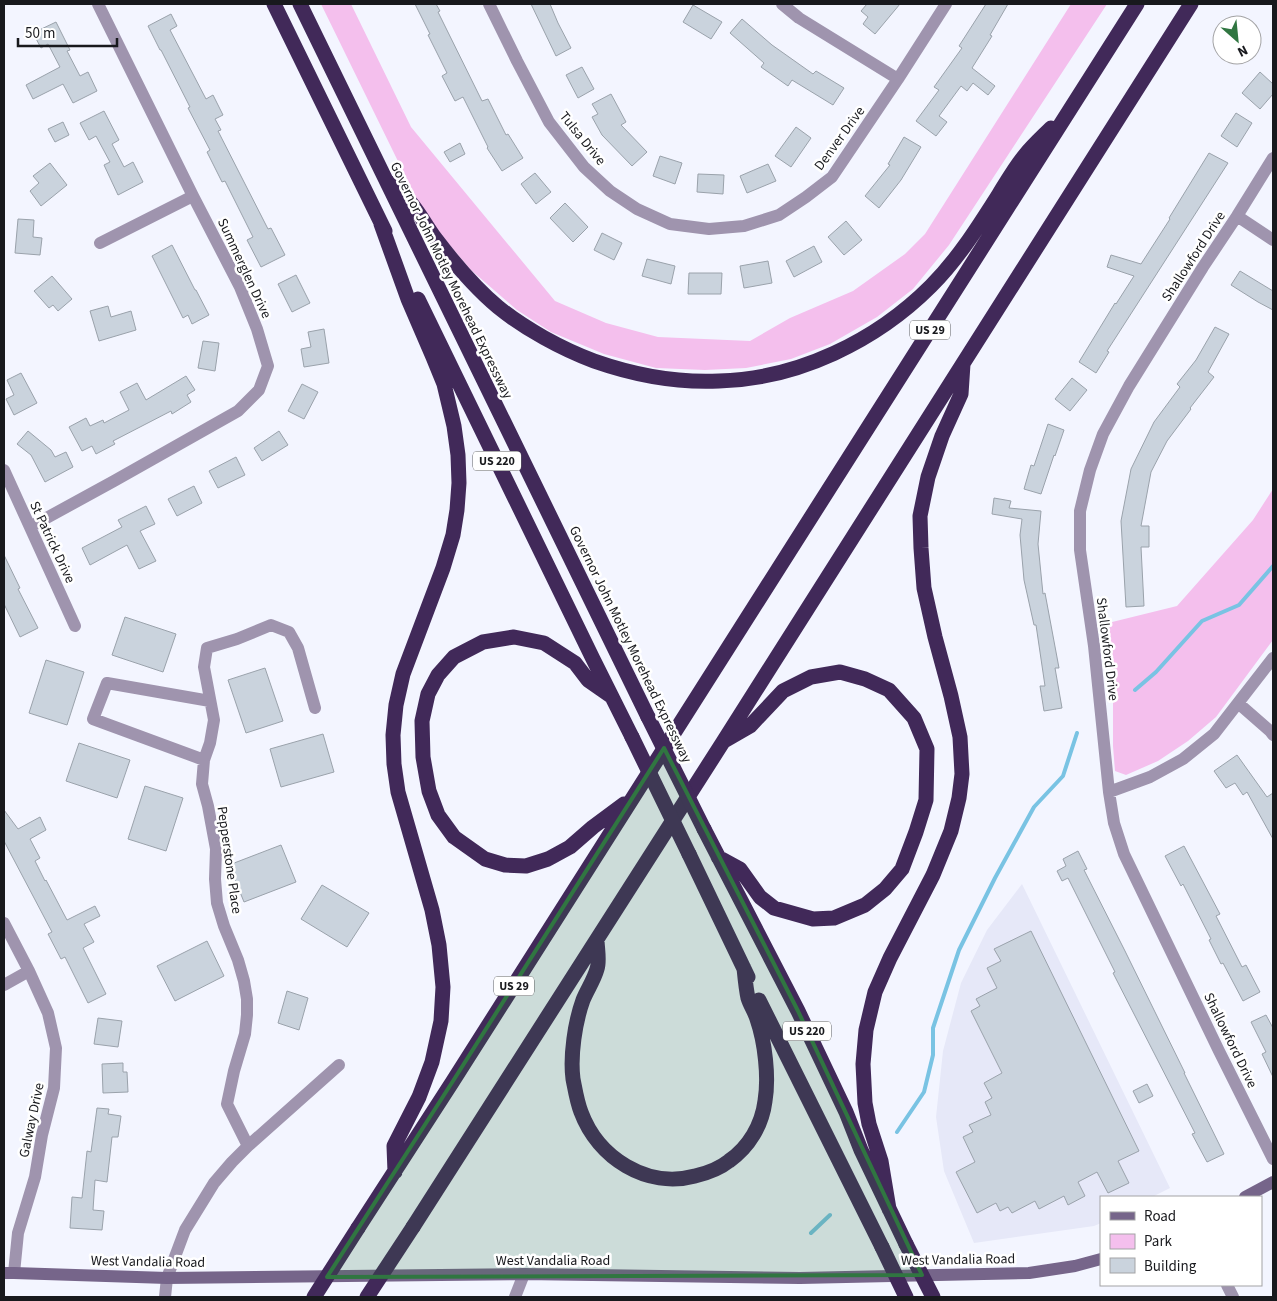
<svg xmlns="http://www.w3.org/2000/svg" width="1277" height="1301" font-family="'Source Sans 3',sans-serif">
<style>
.built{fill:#e6e8f8}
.green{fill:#f4bfed}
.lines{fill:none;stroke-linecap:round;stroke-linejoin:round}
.stream{stroke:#79c3e3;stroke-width:4}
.building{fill:#cad3dd;stroke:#9aa2ab}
.minor{stroke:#9f94ae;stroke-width:12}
.secondary{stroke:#76658a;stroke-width:12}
.motorway{stroke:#412959;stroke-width:15}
.motorway-bridge{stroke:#412959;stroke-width:15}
.marked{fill:#307641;fill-opacity:0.2;stroke:#307641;stroke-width:4;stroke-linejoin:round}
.labels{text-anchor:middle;stroke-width:5;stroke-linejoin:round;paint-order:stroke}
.shield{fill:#fff;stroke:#5d5e61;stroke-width:1}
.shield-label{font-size:12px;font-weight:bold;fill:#18191d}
.street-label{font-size:14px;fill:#18191d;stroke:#fff}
</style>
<rect width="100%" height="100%" fill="#f3f5ff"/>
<!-- built -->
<path class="built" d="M 1022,884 L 1170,1188 L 1152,1197 L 1101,1197 L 1101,1223 L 1094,1226 L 974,1243 L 944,1171 L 936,1117 L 943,1051 L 961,983 L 987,930 Z"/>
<!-- green -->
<path class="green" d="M 321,4 L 351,4 L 411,127 L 555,301 L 606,323 L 658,337 L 750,341 L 790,318 L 853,291 L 905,254 L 925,234 L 1071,4 L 1107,4 L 949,245 L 913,289 L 877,317 L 830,344 L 791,359 L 746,368 L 705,370 L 656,368 L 604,354 L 551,332 L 517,310 L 471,270 L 441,235 L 416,198 Z
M 1273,489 L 1273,640 L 1216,717 L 1188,741 L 1158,761 L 1126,775 L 1115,771 L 1113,746 L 1113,679 L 1104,624 L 1177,606 L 1253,520 Z"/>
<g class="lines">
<!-- stream -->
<path class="stream" d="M 1135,690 L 1156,672 L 1202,621 L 1239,605 L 1273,566
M 897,1132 L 924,1092 L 933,1055 L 933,1028 L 959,950 L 995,878 L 1034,807 L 1063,776 L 1077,733
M 811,1233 L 830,1215"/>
</g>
<!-- building -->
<path class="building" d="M 415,4 L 436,4 L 440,11 L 438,12 L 482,101 L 488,99 L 506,135 L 508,134 L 523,158 L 502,171 L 487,148 L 488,147 L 463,97 L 455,101 L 442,76 L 447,73 L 428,35 L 430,34 Z
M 531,4 L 550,4 L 558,23 L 571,48 L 556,56 Z
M 867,4 L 900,4 L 875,34 L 863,24 L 868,17 L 861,11 Z
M 986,4 L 1008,4 L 990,35 L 992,36 L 972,68 L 995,86 L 988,95 L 973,83 L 967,91 L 961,86 L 939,116 L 947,122 L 936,136 L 916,121 L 939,90 L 934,87 L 962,48 L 959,46 Z
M 693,5 L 722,22 L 711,39 L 683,22 Z
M 171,14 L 177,26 L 170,30 L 206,99 L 213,95 L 223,115 L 215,119 L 221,130 L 218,131 L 268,229 L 271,228 L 285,255 L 261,267 L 247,240 L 253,237 L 225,181 L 222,182 L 207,152 L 210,150 L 188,108 L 190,107 L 161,50 L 160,50 L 148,26 Z
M 742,19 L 772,45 L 813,74 L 816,71 L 844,88 L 833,105 L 792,80 L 788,86 L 761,67 L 764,63 L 730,33 Z
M 56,22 L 70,50 L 67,51 L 80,76 L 88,72 L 97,91 L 73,103 L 63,84 L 33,99 L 26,85 L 60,67 L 48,44 L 41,48 L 33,33 Z
M 582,67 L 594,89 L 578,98 L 566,75 Z
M 1260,72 L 1273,84 L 1273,94 L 1260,109 L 1242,93 Z
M 611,94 L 626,122 L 621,125 L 647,152 L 632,166 L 602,135 L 592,117 L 598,114 L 592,104 Z
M 104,111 L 119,140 L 112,144 L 124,167 L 133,162 L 143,182 L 118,195 L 104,165 L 110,162 L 96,136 L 89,140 L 80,123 Z
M 1236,113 L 1252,123 L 1237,147 L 1221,136 Z
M 63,122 L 69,135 L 55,142 L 48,129 Z
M 796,127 L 811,138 L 791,167 L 775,156 Z
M 904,137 L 921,147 L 901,180 L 879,208 L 865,196 L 890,165 L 888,164 Z
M 460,143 L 465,154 L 450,162 L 444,152 Z
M 1209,153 L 1228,163 L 1107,351 L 1109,352 L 1096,373 L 1079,362 L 1115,303 L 1116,304 L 1134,276 L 1107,267 L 1111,255 L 1141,264 L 1170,219 L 1169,218 Z
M 660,156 L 682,163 L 675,184 L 653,176 Z
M 50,163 L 67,185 L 41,206 L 30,191 L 39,183 L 33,176 Z
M 768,164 L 776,181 L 747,193 L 740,176 Z
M 535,173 L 551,192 L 536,204 L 521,184 Z
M 698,174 L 724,175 L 723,194 L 697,192 Z
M 565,203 L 588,227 L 573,242 L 550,218 Z
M 18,219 L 34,220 L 33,237 L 42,238 L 40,255 L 15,253 Z
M 846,221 L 862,240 L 844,255 L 828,237 Z
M 602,233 L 622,243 L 614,260 L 594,250 Z
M 172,245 L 195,290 L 196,290 L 209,315 L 192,324 L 188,315 L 183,318 L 152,256 Z
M 814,246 L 822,262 L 794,277 L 786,261 Z
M 647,259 L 675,266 L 671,284 L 642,276 Z
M 768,261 L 772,283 L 744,288 L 740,266 Z
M 1240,271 L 1273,291 L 1273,310 L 1258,302 L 1231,285 Z
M 689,273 L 722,273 L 721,294 L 688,294 Z
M 296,275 L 310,303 L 292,312 L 278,284 Z
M 52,276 L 72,299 L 58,311 L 53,305 L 49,308 L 34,291 Z
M 108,306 L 111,317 L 131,311 L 136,330 L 99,341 L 90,311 Z
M 1215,327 L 1229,334 L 1208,372 L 1214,377 L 1190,408 L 1191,409 L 1167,441 L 1151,472 L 1141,526 L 1149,526 L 1149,547 L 1141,547 L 1144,606 L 1126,607 L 1121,521 L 1131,469 L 1154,422 L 1180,387 L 1177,384 L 1196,360 Z
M 324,329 L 329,363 L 304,367 L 301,349 L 311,347 L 308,332 Z
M 203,341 L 219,343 L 215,371 L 198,368 Z
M 21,373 L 37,403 L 14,415 L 6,399 L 14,395 L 7,380 Z
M 186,376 L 195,390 L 187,395 L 191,402 L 172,414 L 171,411 L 113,441 L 115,444 L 96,454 L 92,446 L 82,451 L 69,427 L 86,418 L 90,426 L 103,420 L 104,423 L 129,410 L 120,392 L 137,383 L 146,400 Z
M 1072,378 L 1087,390 L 1070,411 L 1055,399 Z
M 302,384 L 318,392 L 304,419 L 288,411 Z
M 1048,424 L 1064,430 L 1055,456 L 1054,455 L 1041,494 L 1024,489 L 1031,465 L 1034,466 Z
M 28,431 L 51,450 L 55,457 L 66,452 L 73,467 L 45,482 L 31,455 L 17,444 Z
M 279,431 L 288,445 L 262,461 L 254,448 Z
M 236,457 L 245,475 L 218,488 L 209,471 Z
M 194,486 L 202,503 L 177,516 L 168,499 Z
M 994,498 L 1011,501 L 1009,508 L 1041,511 L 1038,544 L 1043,594 L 1045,593 L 1059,668 L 1055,668 L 1062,708 L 1044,711 L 1040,686 L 1045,686 L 1036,625 L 1034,625 L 1024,580 L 1020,535 L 1022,519 L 992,514 Z
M 146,506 L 155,524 L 140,531 L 156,561 L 139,569 L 127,545 L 90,565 L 82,548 L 122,527 L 118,520 Z
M 4,555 L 20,588 L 18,589 L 38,628 L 20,637 L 4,604 Z
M 125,617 L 176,634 L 163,672 L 112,655 Z
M 46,660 L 84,672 L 67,725 L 29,713 Z
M 265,668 L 283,721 L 246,733 L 228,680 Z
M 323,734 L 334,772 L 281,787 L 270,749 Z
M 79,743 L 130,760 L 117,798 L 66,781 Z
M 1237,755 L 1267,797 L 1273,793 L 1273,839 L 1247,792 L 1243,795 L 1235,783 L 1226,788 L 1214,771 Z
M 145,786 L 183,798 L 166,851 L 128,839 Z
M 4,810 L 18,829 L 40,817 L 46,830 L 30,839 L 40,858 L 35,861 L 45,881 L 46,880 L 67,920 L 95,906 L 100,916 L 84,924 L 94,942 L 83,948 L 106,994 L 88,1003 L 65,957 L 61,959 L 48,934 L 52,932 L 4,841 Z
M 281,845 L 296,882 L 244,902 L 229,865 Z
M 1184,846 L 1220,914 L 1216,916 L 1242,967 L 1246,965 L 1260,992 L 1243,1001 L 1223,963 L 1221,964 L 1209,940 L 1211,939 L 1183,884 L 1181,886 L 1165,856 Z
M 1078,851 L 1087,869 L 1084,870 L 1125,951 L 1185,1073 L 1184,1073 L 1224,1154 L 1207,1162 L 1192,1134 L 1195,1133 L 1113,973 L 1115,972 L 1068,878 L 1062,881 L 1057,871 L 1066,866 L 1063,859 Z
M 322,885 L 369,913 L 347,947 L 301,919 Z
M 1031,931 L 1139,1151 L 1118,1161 L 1129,1183 L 1108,1193 L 1097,1172 L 1078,1182 L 1085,1196 L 1068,1205 L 1064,1196 L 1039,1209 L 1035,1201 L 1012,1213 L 1008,1207 L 1000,1211 L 996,1203 L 977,1213 L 956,1172 L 975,1162 L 963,1137 L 973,1132 L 969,1125 L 991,1115 L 985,1102 L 992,1098 L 984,1083 L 1002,1073 L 971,1011 L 980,1006 L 976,999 L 997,988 L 987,968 L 1001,961 L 994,949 Z
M 207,941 L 224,976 L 175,1001 L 157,966 Z
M 287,991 L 308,998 L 299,1030 L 278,1023 Z
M 1266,1015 L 1273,1028 L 1273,1077 L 1262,1054 L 1266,1052 L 1251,1022 Z
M 98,1018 L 122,1021 L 118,1047 L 94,1044 Z
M 123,1063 L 123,1072 L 127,1072 L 128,1092 L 103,1093 L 102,1064 Z
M 1147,1084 L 1153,1096 L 1139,1103 L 1133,1091 Z
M 97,1108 L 109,1109 L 108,1114 L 121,1116 L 118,1137 L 112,1137 L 107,1182 L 95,1180 L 93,1210 L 104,1211 L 102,1230 L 70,1228 L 72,1197 L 82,1198 L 87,1151 L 91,1152 Z"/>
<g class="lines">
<!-- minor -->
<path class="minor" d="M 489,4 L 517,61 L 549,122 L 584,167 L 610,191 L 637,209 L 670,224 L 709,229 L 744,226 L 779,215 L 806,197 L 832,177 L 898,79 L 946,4
M 782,4 L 799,18 L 898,79
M 1273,158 L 1237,216 L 1203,267 L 1129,386 L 1103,434 L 1090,470 L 1080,511 L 1080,550 L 1094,646 L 1109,792 L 1114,823 L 1124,854 L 1219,1051 L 1273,1159
M 1237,216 L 1273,240
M 100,243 L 193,196
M 4,470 L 75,626
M 30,527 L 114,481 L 238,411 L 259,390 L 268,366 L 257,329 L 240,287 L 193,196 L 98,4
M 1238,703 L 1270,731 L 1273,735
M 204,760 L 93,719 L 107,683 L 210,701
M 1109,792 L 1150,777 L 1183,759 L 1214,734 L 1273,658
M 4,923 L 29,971 L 48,1013 L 56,1048 L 54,1088 L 42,1135 L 35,1177 L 18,1233 L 14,1273
M 4,985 L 29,971
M 248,1146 L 227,1104 L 234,1071 L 245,1034 L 247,1015 L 247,999 L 244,981 L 238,960 L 224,926 L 217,903 L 215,879 L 216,849 L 208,806 L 202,784 L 204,760 L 210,743 L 214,720 L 204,667 L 207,648 L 237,639 L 271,625 L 289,632 L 298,648 L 315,708
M 1227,1285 L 1233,1297
M 165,1297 L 167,1278 L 185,1230 L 214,1183 L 232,1162 L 248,1146 L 339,1065
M 515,1297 L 524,1274"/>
<!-- secondary -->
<path class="secondary" d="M 1245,1197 L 1273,1182
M 4,1273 L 14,1273 L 167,1278 L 524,1274 L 800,1278 L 1029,1273 L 1075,1266 L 1101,1259"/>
<!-- motorway -->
<path class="motorway" d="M 274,4 L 385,231
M 300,4 L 648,717
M 386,180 C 394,188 404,195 411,203 C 420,214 427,227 435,238 C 454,263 474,287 498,307 C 525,329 562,349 594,361 C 634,375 677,383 719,381 C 798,379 876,341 931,286 C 958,259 978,227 999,194 C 1007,181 1015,167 1025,155 C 1033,145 1042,137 1051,128
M 381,224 L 408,299 L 433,357 L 444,384 L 454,426 L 458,455 L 459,483 L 457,510 L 453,535 L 443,568 L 403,674 L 396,705 L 393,735 L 394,764 L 398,792 L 432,910 L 439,945 L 443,987 L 441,1021 L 432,1062 L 419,1097 L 394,1146 L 395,1172
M 418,299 L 593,659 L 632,737
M 611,696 L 588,680 L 575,663 L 544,643 L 514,637 L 483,642 L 454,657 L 438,675 L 428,694 L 422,721 L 423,757 L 429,791 L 438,815 L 454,837 L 485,859 L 505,865 L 526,866 L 548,859 L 570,847 L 593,827 L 624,804
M 704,829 L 798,1011 L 846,1112 L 861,1150 L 906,1244
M 689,854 L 748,977
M 718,857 L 740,869 L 760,897 L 774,908 L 813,919 L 834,918 L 865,905 L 885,889 L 902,869 L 916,832 L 926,800 L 927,749 L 914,718 L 889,690 L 865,679 L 840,672 L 811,677 L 783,691 L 750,726 L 724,741
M 597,939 C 597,948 600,961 597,969 C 594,980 587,990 583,1000 C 575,1022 570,1056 573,1079 C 575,1089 577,1102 581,1112 C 598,1158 647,1189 695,1176 C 708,1173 719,1169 729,1161 C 749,1147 762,1125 765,1101 C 769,1077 765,1042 757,1019 C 755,1012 750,1005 748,998 C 746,989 745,978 744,968
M 759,1000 L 882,1247
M 889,1209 L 881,1161 L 869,1124 L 865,1103 L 863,1064 L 866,1030 L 875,992 L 890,958 L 933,875 L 951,831 L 959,798 L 962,774 L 960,737 L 951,696 L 935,637 L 924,588 L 921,548 L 920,516 L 928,477 L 942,436 L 961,394 L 963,364
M 413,1227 L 723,742 L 1191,4
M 358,1228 L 453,1081 L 1137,4"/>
<!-- motorway-bridge -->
<path class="motorway-bridge" d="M 648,717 L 704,829
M 632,737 L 689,854
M 906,1244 L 933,1297
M 882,1247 L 906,1297
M 314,1297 L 358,1228
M 367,1297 L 413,1227"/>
</g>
<!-- marked area -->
<path class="marked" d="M 664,748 L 798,1011 L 922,1275 L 327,1277 L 453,1081 Z"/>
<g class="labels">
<!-- shield labels -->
<g class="shield">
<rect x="910" y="320.5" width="40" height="19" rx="4"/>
<rect x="473" y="451.5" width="48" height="19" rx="4"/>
<rect x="494" y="976.5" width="40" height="19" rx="4"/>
<rect x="783" y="1021.5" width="48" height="19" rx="4"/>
</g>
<g class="shield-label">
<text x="930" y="334">US 29</text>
<text x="497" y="465">US 220</text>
<text x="514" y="990">US 29</text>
<text x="807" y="1035">US 220</text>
</g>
<!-- street labels -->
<g class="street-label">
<text transform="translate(583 138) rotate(51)" y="5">Tulsa Drive</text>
<text transform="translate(839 138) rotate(-54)" y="5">Denver Drive</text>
<text transform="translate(1193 256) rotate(-57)" y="5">Shallowford Drive</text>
<text transform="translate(245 268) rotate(65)" y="5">Summerglen Drive</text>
<text transform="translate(452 280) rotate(64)" y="5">Governor John Motley Morehead Expressway</text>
<text transform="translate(53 542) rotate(65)" y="5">St Patrick Drive</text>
<text transform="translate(631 644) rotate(64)" y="5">Governor John Motley Morehead Expressway</text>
<text transform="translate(1108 649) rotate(83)" y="5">Shallowford Drive</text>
<text transform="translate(230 860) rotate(82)" y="5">Pepperstone Place</text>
<text transform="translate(1231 1040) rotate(64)" y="5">Shallowford Drive</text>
<text transform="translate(31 1120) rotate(-78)" y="5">Galway Drive</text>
<text transform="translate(958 1259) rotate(-1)" y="5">West Vandalia Road</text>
<text x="553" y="1265">West Vandalia Road</text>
<text transform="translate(148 1261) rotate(1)" y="5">West Vandalia Road</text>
</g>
</g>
<!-- border -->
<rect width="1277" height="1301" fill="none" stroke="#18191d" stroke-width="10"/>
<!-- legend -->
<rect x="1100" y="1196" width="162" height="90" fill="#ffffff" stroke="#a3a3a5"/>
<rect x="1110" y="1212" width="25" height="8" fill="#76658a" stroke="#a3a3a5"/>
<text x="1144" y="1221" font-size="15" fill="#18191d">Road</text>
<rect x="1110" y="1234" width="25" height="15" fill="#f4bfed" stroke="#a3a3a5"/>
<text x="1144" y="1246" font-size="15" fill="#18191d">Park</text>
<rect x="1110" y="1258" width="25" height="15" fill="#cad3dd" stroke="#a3a3a5"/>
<text x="1144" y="1271" font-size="15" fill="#18191d">Building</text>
<!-- north arrow -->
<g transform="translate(1237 40) rotate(153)"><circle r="24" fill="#ffffff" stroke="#a3a3a5"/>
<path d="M0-4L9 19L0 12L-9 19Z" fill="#307641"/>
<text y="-8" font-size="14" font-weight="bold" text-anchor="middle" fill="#18191d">N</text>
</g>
<!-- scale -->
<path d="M18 38v8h99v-8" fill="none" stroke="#18191d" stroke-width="2.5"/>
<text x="25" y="38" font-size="15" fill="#18191d" stroke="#ffffff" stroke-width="4" paint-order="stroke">50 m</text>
</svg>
